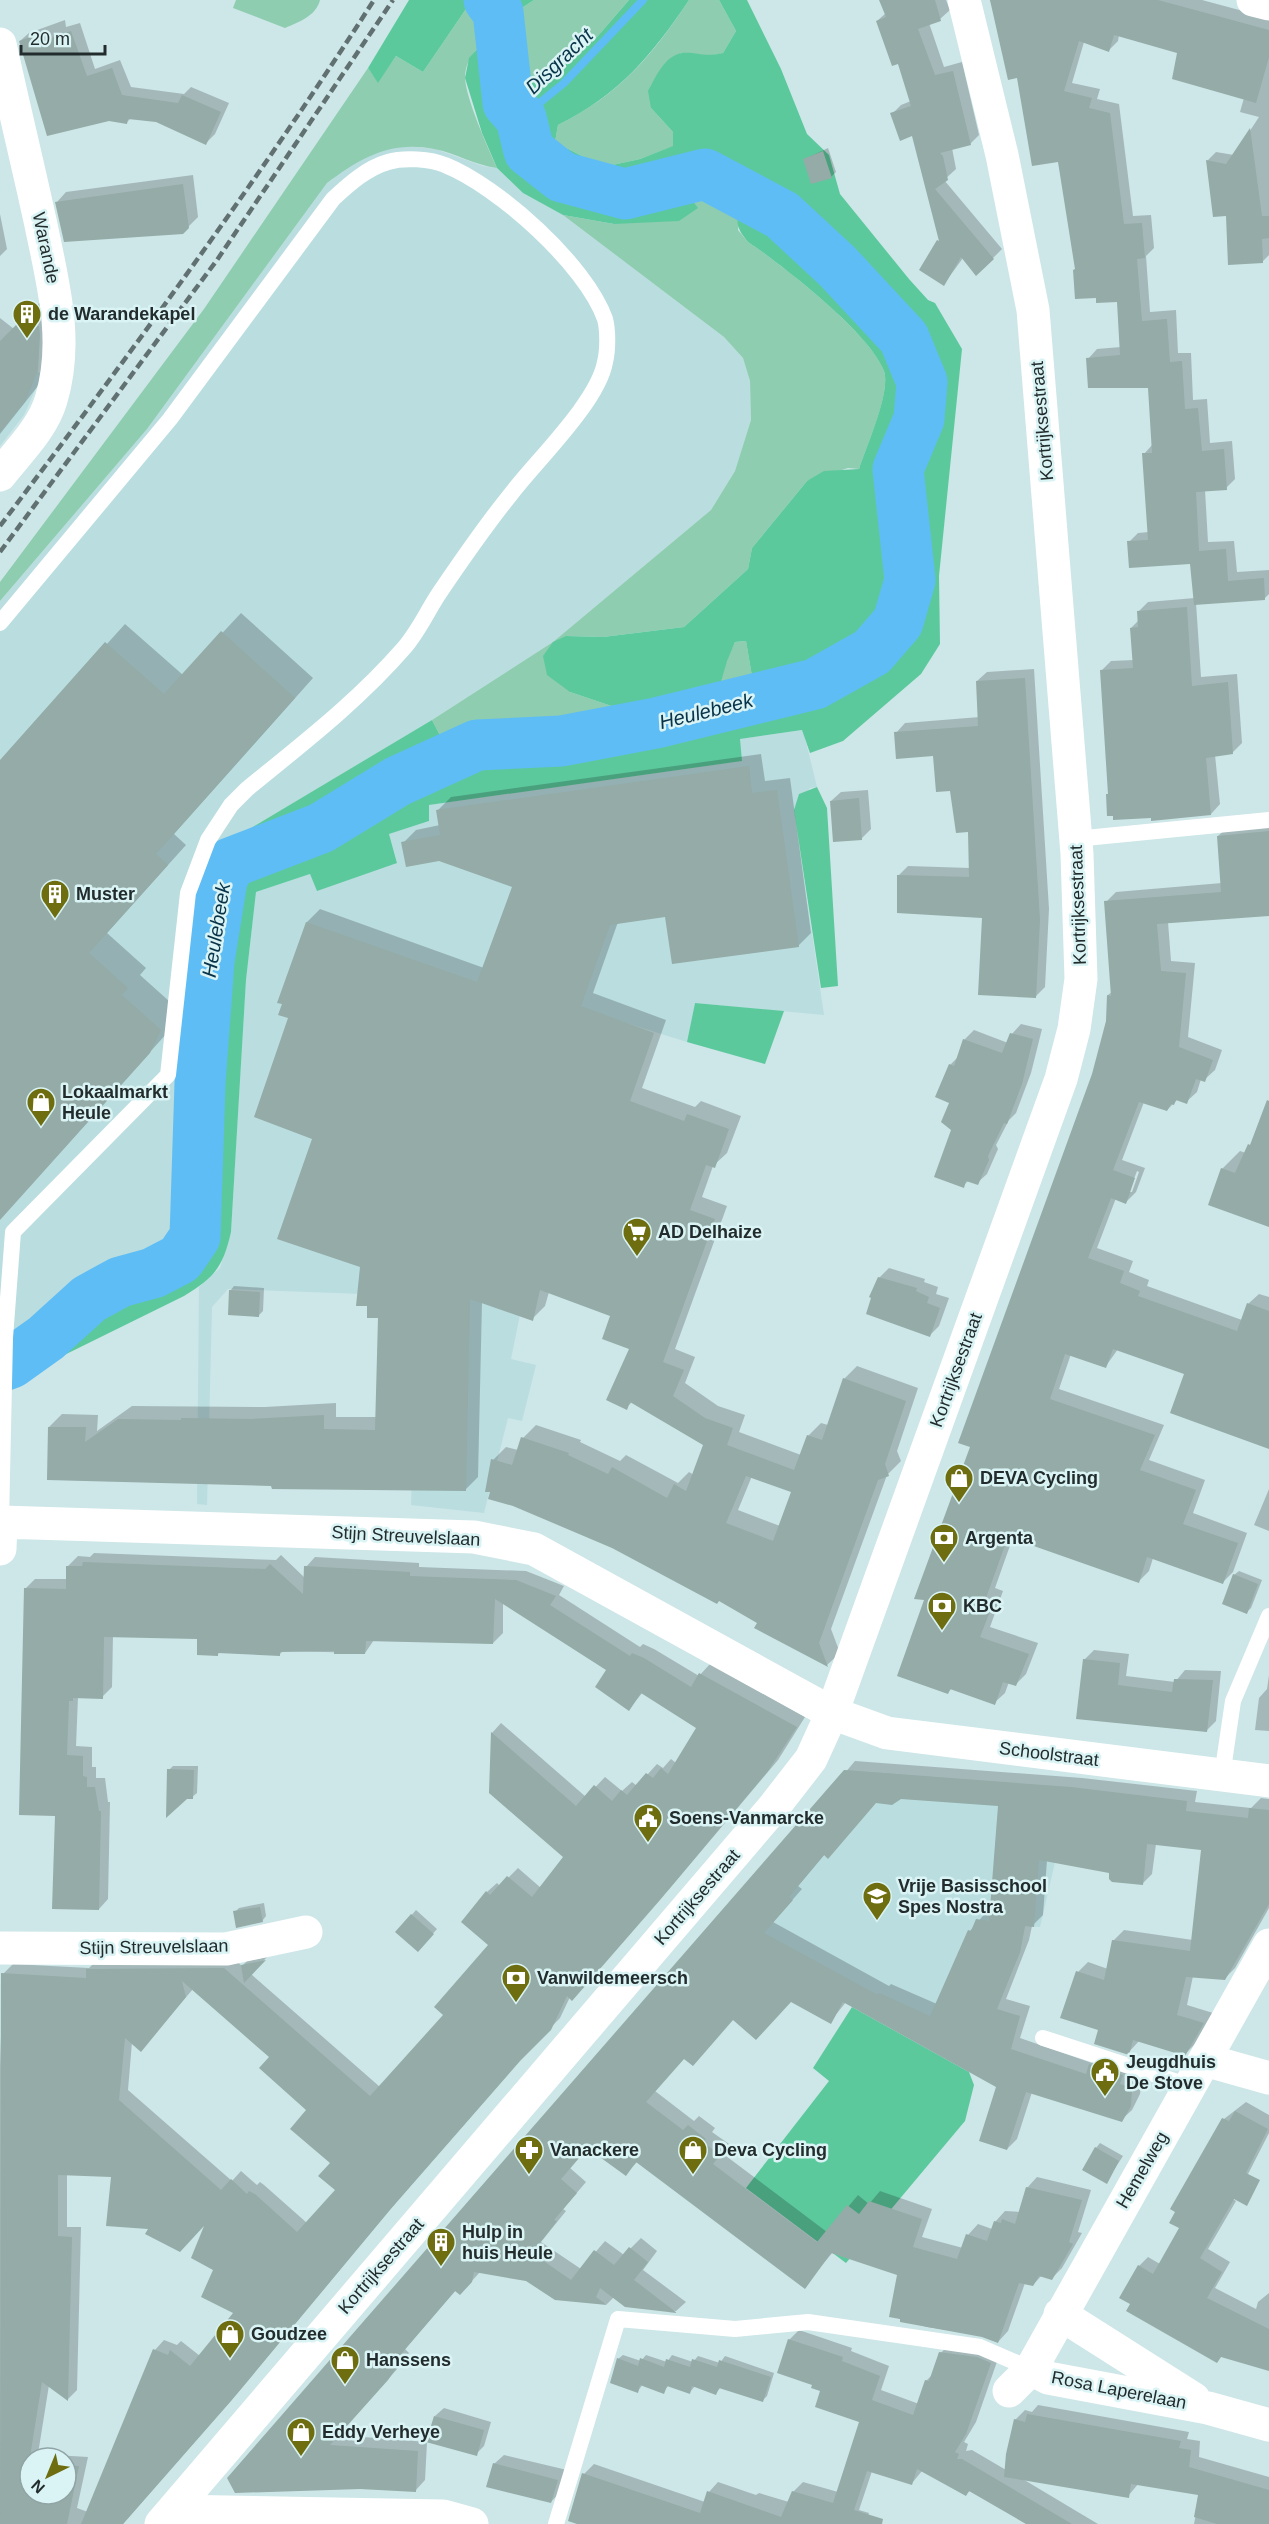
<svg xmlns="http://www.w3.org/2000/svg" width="1269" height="2524" font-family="Arial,sans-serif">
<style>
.built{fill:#badddf}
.green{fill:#8ecdb0}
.forest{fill:#5cc99d}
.shadow{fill:#0003;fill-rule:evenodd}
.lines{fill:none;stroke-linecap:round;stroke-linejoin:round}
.stream{stroke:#5fbdf5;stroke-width:8}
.river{stroke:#5fbdf5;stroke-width:51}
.building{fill:#94aba7;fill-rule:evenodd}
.lane{stroke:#fff;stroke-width:16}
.street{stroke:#fff;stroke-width:33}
.secondary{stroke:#fff;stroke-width:33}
.rail{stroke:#617071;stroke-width:4.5;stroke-dasharray:9 4.5;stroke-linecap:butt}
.labels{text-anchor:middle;stroke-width:5;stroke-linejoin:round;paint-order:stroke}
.street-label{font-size:18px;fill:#232c2d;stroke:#daf4f5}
.poi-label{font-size:18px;font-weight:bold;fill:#232c2d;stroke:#daf4f5;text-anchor:start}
.water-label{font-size:20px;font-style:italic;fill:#083349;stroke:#daf4f5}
</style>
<rect width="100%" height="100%" fill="#cde6e8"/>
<!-- built -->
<path class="built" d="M 406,146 L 435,149 L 483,166 L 497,168 L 523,193 L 563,215 L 724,337 L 743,358 L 750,381 L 751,420 L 735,471 L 711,510 L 553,642 L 432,720 L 246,831 L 212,857 L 196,898 L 192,1079 L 183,1137 L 181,1190 L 174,1230 L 164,1246 L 85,1275 L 34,1319 L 20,1342 L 0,1349 L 0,601 L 147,429 L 327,183 L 356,161 L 379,150 Z
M 0,342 L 42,375 L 24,415 L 0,446 Z
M 803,730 L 817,787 L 810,788 L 794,810 L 824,1015 L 695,1003 L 687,1042 L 620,1021 L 526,1285 L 511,1359 L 536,1365 L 522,1421 L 508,1418 L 484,1513 L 411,1505 L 418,1296 L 228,1289 L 212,1307 L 207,1505 L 197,1504 L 199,1287 L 220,1268 L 231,1232 L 246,980 L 256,892 L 310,874 L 317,890 L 397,862 L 389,834 L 429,821 L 428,805 L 741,761 L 739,739 Z
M 844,1770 L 1047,1786 L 1062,1832 L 1040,1927 L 1025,1926 L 1020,1952 L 969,2072 L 709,1927 Z"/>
<!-- green -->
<path class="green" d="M 236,0 L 320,0 C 316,16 299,22 285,28 L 233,8 Z
M 534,0 L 629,0 L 597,37 L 544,72 L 520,102 L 513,60 L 512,14 Z
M 689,0 L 719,0 L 736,31 L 723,53 L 708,57 L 681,53 L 651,108 L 673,132 L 674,146 L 640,159 L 603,167 L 555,142 L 558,125 C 619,95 652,56 689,0 Z
M 481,5 L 492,27 L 489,51 L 478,48 C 470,56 465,66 465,78 C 466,99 488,148 497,168 C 474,165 456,153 434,149 C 391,140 360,158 327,183 L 147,429 L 0,601 L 0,582 L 204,309 L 368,68 L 378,82 L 396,56 L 423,72 L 468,6 Z
M 699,187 L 751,205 L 741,208 L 738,230 L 748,242 C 782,265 871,334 884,371 C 891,393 866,447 859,469 L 848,468 L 807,481 L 752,548 L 748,569 L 684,627 L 603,637 L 566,636 L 570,692 L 641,716 L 444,743 L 432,720 L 553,642 L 711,510 L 735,471 L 751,420 L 750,381 L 743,358 L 724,337 L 563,215 L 614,224 L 690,197 L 683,188 Z
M 746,641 L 755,694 L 716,699 L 726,661 L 735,642 Z"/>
<!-- forest -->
<path class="forest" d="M 409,0 L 534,0 L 492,27 L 481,5 L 468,6 L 423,72 L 396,56 L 378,83 L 368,68 Z
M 629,0 L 689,0 C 652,55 619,95 558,125 L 555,142 L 603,167 L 640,159 L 673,146 L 673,132 L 651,108 L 648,91 C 656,77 664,56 682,53 C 696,51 703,58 723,53 L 736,31 L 719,0 L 747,0 L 781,69 L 807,134 L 829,155 L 840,194 L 909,279 L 928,300 L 935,303 L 962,349 L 939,576 L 940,644 L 921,674 L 843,741 L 810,753 L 802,730 L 740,739 L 742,761 L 429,805 L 429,821 L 389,834 L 397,863 L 317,891 L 310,874 L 256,892 L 246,980 L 231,1232 C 223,1267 215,1277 184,1296 L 44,1365 L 32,1360 L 20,1342 L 34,1319 L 85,1275 L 164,1246 L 174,1230 L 181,1190 L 183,1137 L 192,1079 L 196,898 L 234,902 L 236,873 L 252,862 L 337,828 L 438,772 L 574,752 L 779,705 L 838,682 L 899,640 L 910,623 L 919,588 L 907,483 L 932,410 L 931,387 L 925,367 L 908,336 L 883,298 L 833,245 L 795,215 L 746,185 L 699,164 L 636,178 L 605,182 L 571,172 L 553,160 L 532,137 L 520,102 L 532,81 L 597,37 Z
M 478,48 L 489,51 C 491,66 490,84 494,97 C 507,140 532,171 572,190 C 586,196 604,204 620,204 C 642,203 663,194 683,188 L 698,208 L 679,221 L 614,224 L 563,215 L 523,193 L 497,168 L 482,133 L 465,78 L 469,58 Z
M 751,205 L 803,241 L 872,310 L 906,356 L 914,384 L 912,407 L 893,466 L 902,548 L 902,598 L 890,621 L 875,637 L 834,668 L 755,694 L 746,641 L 735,642 L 727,661 L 716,699 L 641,716 L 570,692 L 547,675 L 543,656 L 553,642 L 566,636 L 603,637 L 684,627 L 748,569 L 752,548 L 807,481 L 824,471 L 859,469 C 866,447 891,392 884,371 C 870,333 782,265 748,242 C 738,230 734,222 741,208 Z
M 432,720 L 444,743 L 330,813 L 252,846 L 246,831 Z
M 817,787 L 827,808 L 838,986 L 821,988 L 794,810 L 799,794 Z
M 695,1003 L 784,1011 L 765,1064 L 687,1042 Z
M 852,2007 L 969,2072 L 974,2085 L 965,2121 L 846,2263 L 746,2188 L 829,2081 L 813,2068 Z"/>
<!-- shadow -->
<path class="shadow" d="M 881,0 L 946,0 L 950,10 L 940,19 L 929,23 L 944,67 L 962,62 L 979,135 L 970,144 L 952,148 L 956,169 L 944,180 L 1002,249 L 993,258 L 963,258 L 944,284 L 921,270 L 940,239 L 913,134 L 892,114 L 901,105 L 911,101 L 899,62 L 877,21 L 886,13 Z
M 990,0 L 1202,0 L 1269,18 L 1269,255 L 1262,262 L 1228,215 L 1207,161 L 1216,152 L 1234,155 L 1259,117 L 1240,112 L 1244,98 L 1179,52 L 1119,35 L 1118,41 L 1109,50 L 1084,42 L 1072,83 L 1100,89 L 1097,99 L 1119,104 L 1133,216 L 1151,215 L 1154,248 L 1146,256 L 1150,312 L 1176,310 L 1178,353 L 1191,353 L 1193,400 L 1207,399 L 1210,443 L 1232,441 L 1235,479 L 1226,488 L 1205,490 L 1208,542 L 1234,541 L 1237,572 L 1269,570 L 1269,594 L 1264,599 L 1196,603 L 1201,677 L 1237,674 L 1242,743 L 1233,752 L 1215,755 L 1220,804 L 1211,814 L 1152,816 L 1107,795 L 1110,792 L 1102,670 L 1111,661 L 1134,660 L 1131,628 L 1139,620 L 1139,611 L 1148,602 L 1195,598 L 1191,562 L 1129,542 L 1138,533 L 1149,532 L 1144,454 L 1153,444 L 1150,386 L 1088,359 L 1097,349 L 1121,347 L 1118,300 L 1077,268 L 1060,161 L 1018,76 Z
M 65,20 L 66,27 L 80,23 L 95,69 L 120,60 L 131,87 L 184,94 L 191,87 L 229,103 L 215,134 L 206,143 L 157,121 L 131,118 L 126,123 L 20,41 L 29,33 Z
M 828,148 L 836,172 L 831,177 L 805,159 Z
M 193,175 L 198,217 L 182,233 L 57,202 L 66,192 Z
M 0,214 L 7,249 L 0,256 Z
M 49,293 L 53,340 L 38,386 L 0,434 L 0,318 L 14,329 Z
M 241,613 L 313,678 L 174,834 L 186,845 L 107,933 L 146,968 L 140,975 L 179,1010 L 168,1032 L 27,1189 L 0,1200 L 0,762 L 125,624 L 183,675 Z
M 1034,669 L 1049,909 L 1045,987 L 1035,997 L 984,917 L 898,876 L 908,866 L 970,868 L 970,831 L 934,754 L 896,733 L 905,723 L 980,717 L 977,681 L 987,672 Z
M 761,754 L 765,781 L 790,778 L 811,933 L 798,946 L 666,915 L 618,922 L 593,993 L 666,1020 L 642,1088 L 695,1107 L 701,1101 L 741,1116 L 727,1153 L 713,1166 L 702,1197 L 727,1206 L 675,1349 L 695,1357 L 685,1383 L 718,1406 L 745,1415 L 739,1432 L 801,1455 L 808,1436 L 821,1423 L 828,1425 L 844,1379 L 857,1366 L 918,1388 L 897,1451 L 901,1461 L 887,1475 L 831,1629 L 840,1653 L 827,1665 L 756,1627 L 759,1622 L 493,1460 L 506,1447 L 518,1450 L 523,1438 L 536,1425 L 581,1440 L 580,1442 L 620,1461 L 626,1455 L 678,1483 L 689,1472 L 694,1475 L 705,1445 L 632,1402 L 626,1408 L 631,1348 L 612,1315 L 549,1292 L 545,1306 L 532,1319 L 482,1302 L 478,1477 L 465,1490 L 49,1479 L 49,1427 L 62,1414 L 98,1415 L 97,1431 L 132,1406 L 265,1407 L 336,1403 L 336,1417 L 377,1417 L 380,1316 L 368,1304 L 361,1266 L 314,1138 L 290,1018 L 307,922 L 320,909 L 484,968 L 514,886 L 403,843 L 416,830 L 440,825 L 438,810 L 451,797 ZM 752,1476 L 793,1492 L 780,1526 L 738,1510 Z
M 868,790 L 871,829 L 861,839 L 831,801 L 841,792 Z
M 1269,823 L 1269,914 L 1168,922 L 1171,961 L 1195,963 L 1188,1037 L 1222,1050 L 1215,1070 L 1204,1080 L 1201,1079 L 1197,1092 L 1186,1102 L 1178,1099 L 1167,1110 L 1144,1102 L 1122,1160 L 1145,1168 L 1136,1192 L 1126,1202 L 1116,1198 L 1097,1248 L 1133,1261 L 1129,1272 L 1149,1280 L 1147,1286 L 1242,1320 L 1248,1304 L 1259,1294 L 1269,1297 L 1269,1448 L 1186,1374 L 1118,1349 L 1106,1366 L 1071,1354 L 1059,1389 L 1164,1425 L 1149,1460 L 1205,1480 L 1193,1513 L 1247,1533 L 1233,1572 L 1223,1582 L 1153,1558 L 1149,1571 L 1138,1582 L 1013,1537 L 995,1588 L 1003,1591 L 990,1627 L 1038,1643 L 1026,1674 L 1016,1684 L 1009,1682 L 1005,1693 L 994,1703 L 952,1688 L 948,1693 L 926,1599 L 972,1446 L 1093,1075 L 1107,1022 L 1108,995 L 1112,992 L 1106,902 L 1116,892 L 1222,883 L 1218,836 L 1229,826 ZM 1137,1171 L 1139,1172 L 1132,1192 L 1129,1192 Z
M 1021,1024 L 1042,1029 L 1031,1073 L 1016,1113 L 1009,1120 L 996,1145 L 998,1149 L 987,1174 L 977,1183 L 969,1180 L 963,1186 L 953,1129 L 950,1065 L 959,1056 L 964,1040 L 974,1030 L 1008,1043 L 1012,1034 Z
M 1269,1115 L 1269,1225 L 1222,1169 L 1240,1151 L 1246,1153 Z
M 889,1268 L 925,1279 L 924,1282 L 938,1287 L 936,1294 L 949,1298 L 939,1326 L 929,1336 L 879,1278 Z
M 234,1286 L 264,1288 L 263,1311 L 259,1315 L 230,1291 Z
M 1269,1489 L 1269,1531 L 1254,1525 Z
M 94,1553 L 276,1560 L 281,1555 L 305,1578 L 306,1567 L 315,1557 L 419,1563 L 419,1567 L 526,1571 L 564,1586 L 559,1595 L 640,1647 L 643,1644 L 654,1649 L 699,1676 L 710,1664 L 805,1717 L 778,1760 L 670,1888 L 570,1997 L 560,2018 L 530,2049 L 398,2200 L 241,2389 L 123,2524 L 0,2524 L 0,2067 L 3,1974 L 13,1964 L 89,1968 L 98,1959 L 234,1959 L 242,1966 L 247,1961 L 267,1957 L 251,1974 L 380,2087 L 445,2015 L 491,1945 L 487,1892 L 497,1883 L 500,1886 L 518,1868 L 541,1888 L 565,1857 L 490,1792 L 492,1733 L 501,1723 L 586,1797 L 605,1777 L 622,1791 L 632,1782 L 637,1786 L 657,1764 L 663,1768 L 671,1759 L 676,1763 L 698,1727 L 643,1692 L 629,1709 L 608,1670 L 503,1602 L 503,1633 L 493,1643 L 374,1640 L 365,1653 L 283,1651 L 280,1654 L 220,1652 L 217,1655 L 199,1637 L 113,1635 L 112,1687 L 102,1697 L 78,1697 L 76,1746 L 92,1747 L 92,1767 L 96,1767 L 96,1778 L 105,1778 L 108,1802 L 110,1802 L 108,1899 L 99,1909 L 57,1814 L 26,1588 L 35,1579 L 68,1579 L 68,1566 L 78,1556 L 90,1557 ZM 193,1989 L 271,2057 L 308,2110 L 332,2163 L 337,2190 L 307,2223 L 264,2185 L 260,2182 L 257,2185 L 241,2171 L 232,2181 L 128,2090 L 132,2042 L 141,2050 ZM 67,2174 L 113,2176 L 150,2228 L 207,2221 L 215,2269 L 235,2313 L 200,2356 L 181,2341 L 177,2345 L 164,2340 L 155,2350 L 88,2512 L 77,2508 L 88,2457 L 38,2454 L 49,2385 L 68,2399 L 77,2390 L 81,2227 L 67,2227 ZM 30,2458 L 66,2458 L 66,2494 L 30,2494 Z
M 1239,1571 L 1262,1580 L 1251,1608 L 1247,1612 L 1234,1575 Z
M 1094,1650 L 1129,1654 L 1126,1676 L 1175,1682 L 1185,1670 L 1221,1671 L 1216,1721 L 1206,1731 L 1078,1717 L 1084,1660 Z
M 1269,1675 L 1269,1731 L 1255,1730 L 1259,1698 L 1267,1689 Z
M 855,1761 L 1082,1778 L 1197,1791 L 1195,1802 L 1251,1808 L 1261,1798 L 1269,1799 L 1269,1908 L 1235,1968 L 1225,1978 L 1193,1976 L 1187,2005 L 1213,2013 L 1195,2044 L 1185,2054 L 1139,2041 L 1128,2053 L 1100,2029 L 1078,1972 L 1088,1962 L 1108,1969 L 1113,1941 L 1124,1930 L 1193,1940 L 1202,1849 L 1156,1844 L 1152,1874 L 1142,1884 L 1111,1872 L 1047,1860 L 1043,1915 L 1032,1926 L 1029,1940 L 1006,1999 L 1030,2006 L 1020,2038 L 1092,2063 L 1100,2055 L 1142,2078 L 1140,2094 L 1132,2110 L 1121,2120 L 1032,2092 L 1017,2139 L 1007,2149 L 998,2087 L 846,2002 L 830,2022 L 791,2000 L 734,2019 L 685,2057 L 655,2091 L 694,2121 L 699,2116 L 715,2128 L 712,2132 L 729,2144 L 722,2153 L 827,2232 L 858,2195 L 869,2204 L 880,2191 L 932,2209 L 922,2237 L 963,2248 L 968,2235 L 978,2224 L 992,2229 L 995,2222 L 1005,2211 L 1020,2212 L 1027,2188 L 1037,2177 L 1091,2190 L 1078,2232 L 1082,2233 L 1062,2268 L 1052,2278 L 1042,2275 L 1033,2285 L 1025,2283 L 1008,2331 L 998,2342 L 982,2335 L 927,2327 L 891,2316 L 899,2274 L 833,2252 L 804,2287 L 638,2161 L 626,2174 L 597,2153 L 580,2156 L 570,2168 L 586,2182 L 563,2209 L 566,2211 L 541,2242 L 581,2269 L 605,2241 L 624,2255 L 641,2238 L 657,2251 L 643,2270 L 686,2302 L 676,2311 L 625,2306 L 614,2297 L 607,2304 L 556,2298 L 526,2280 L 480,2272 L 470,2283 L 456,2290 L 405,2349 L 409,2353 L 398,2368 L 338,2435 L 427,2442 L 425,2480 L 415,2491 L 360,2487 L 236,2491 ZM 901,1798 L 999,1804 L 992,1911 L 988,1910 L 970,1931 L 937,2004 L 891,1984 L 889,1986 L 773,1922 L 802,1889 L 798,1886 L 825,1854 L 877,1801 Z
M 173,1766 L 198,1766 L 197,1793 L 192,1797 L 169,1770 Z
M 264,1903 L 266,1916 L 262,1921 L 235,1912 L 239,1908 Z
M 416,1910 L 437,1929 L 418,1950 L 397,1932 Z
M 1246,2102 L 1269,2115 L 1269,2133 L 1247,2176 L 1193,2172 L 1224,2119 Z
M 1100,2143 L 1123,2156 L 1106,2182 L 1096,2148 Z
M 1195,2176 L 1236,2201 L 1208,2249 L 1230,2262 L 1215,2288 L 1256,2309 L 1258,2302 L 1269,2293 L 1269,2369 L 1132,2303 L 1139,2266 L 1148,2257 L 1160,2264 L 1181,2227 Z
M 799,2330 L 852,2348 L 851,2351 L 889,2366 L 881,2390 L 919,2404 L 926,2381 L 933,2374 L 941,2353 L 950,2343 L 1000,2353 L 976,2422 L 964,2442 L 968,2444 L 966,2451 L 972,2450 L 1006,2470 L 1015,2420 L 1025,2410 L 1032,2412 L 1038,2405 L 1189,2432 L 1187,2439 L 1200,2441 L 1199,2457 L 1269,2477 L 1269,2524 L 1194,2524 L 1200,2493 L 1139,2483 L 1128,2496 L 1021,2478 L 1098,2524 L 1029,2524 L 971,2490 L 966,2494 L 922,2471 L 912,2483 L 872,2471 L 859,2510 L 869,2513 L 865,2524 L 581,2524 L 570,2520 L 584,2474 L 594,2464 L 705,2502 L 709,2492 L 718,2482 L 756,2495 L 759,2493 L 789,2502 L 793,2492 L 803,2482 L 838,2492 L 861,2421 L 814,2384 L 789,2340 Z
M 623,2355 L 641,2361 L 646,2355 L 667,2362 L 672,2355 L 693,2362 L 698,2356 L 720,2363 L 725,2356 L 774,2373 L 767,2396 L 763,2400 L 721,2387 L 716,2393 L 695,2386 L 690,2392 L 669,2385 L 663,2392 L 643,2384 L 638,2391 L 618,2359 Z
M 444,2408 L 491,2422 L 484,2446 L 476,2454 L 435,2416 Z
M 504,2455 L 567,2470 L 560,2492 L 551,2502 L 494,2464 Z"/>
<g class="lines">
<!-- stream -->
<path class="stream" d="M 521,118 L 564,83 L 643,0"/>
<!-- river -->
<path class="river" d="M 0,1367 L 11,1363 L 46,1338 L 89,1299 L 120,1282 L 153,1273 L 180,1259 L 195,1237 L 200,1083 L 209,961 L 222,880 L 230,863 L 321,828 L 398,781 L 477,745 L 561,741 L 656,723 L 815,684 L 872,652 L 898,622 L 910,580 L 898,469 L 919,419 L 922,382 L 904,338 L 837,266 L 782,215 L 705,174 L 625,194 L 562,177 L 529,151 L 521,118 L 508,103 L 498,12 L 489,0"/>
</g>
<!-- building -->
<path class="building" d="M 879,0 L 935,0 L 941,21 L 918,29 L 935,75 L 953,71 L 971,145 L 940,153 L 943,156 L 948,180 L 935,189 L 994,259 L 976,276 L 961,257 L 944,286 L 919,270 L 937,240 L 939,241 L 912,136 L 900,141 L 890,113 L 911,106 L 898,64 L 892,66 L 876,21 L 886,17 Z
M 990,0 L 1158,0 L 1269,30 L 1269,57 L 1256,103 L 1172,79 L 1177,53 L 1114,35 L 1109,52 L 1079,41 L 1064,91 L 1092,98 L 1089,108 L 1110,113 L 1124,224 L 1142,223 L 1145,258 L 1137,259 L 1142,321 L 1167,319 L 1170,362 L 1182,361 L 1185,409 L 1198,408 L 1202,451 L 1224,449 L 1227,490 L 1196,492 L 1199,551 L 1226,549 L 1228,581 L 1264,578 L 1265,600 L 1194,605 L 1190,564 L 1129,568 L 1127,541 L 1148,540 L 1142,453 L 1152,453 L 1148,388 L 1088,388 L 1086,358 L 1120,355 L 1117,302 L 1096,303 L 1096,298 L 1075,299 L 1073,270 L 1075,269 L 1058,162 L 1032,166 L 1017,78 L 1008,80 Z
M 71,31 L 87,76 L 112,68 L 122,95 L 178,103 L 182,95 L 221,112 L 206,145 L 156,122 L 128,119 L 127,124 L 109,121 L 47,136 L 19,41 L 39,34 L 42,41 Z
M 1250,128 L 1262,216 L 1269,216 L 1269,238 L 1262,239 L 1263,263 L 1228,265 L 1226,216 L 1213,217 L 1206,160 L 1226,164 Z
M 823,151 L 832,178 L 811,184 L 803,159 Z
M 183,184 L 189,228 L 183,234 L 64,242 L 55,202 Z
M 36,305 L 36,326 L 39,326 L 40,335 L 38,370 L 25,402 L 0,432 L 0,341 Z
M 1187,607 L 1192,686 L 1228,682 L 1233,754 L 1206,758 L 1211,815 L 1151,821 L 1151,818 L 1113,820 L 1113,816 L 1107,816 L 1106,794 L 1108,794 L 1100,670 L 1133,668 L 1130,628 L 1138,627 L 1137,611 Z
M 221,631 L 295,698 L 156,854 L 168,865 L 89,953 L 128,988 L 122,995 L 161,1030 L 150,1053 L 0,1220 L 0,760 L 105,642 L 164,694 Z
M 1025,678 L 1040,920 L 1036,998 L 978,995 L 982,918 L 897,913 L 897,875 L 969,877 L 968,832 L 956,833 L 950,791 L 936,792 L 933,756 L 896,759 L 894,732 L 978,726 L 976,681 Z
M 749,766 L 752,793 L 777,790 L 799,947 L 672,964 L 665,917 L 610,925 L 581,1006 L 654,1033 L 630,1101 L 684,1121 L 687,1114 L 729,1129 L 715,1168 L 706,1165 L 690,1210 L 715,1219 L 663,1362 L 684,1370 L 673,1396 L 705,1418 L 733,1428 L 727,1445 L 794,1470 L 807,1435 L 822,1440 L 843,1378 L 906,1401 L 885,1464 L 889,1476 L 878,1480 L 819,1643 L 828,1667 L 754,1628 L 757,1623 L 719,1601 L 717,1604 L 612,1548 L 513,1506 L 488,1499 L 490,1492 L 485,1492 L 491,1459 L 512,1465 L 521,1437 L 569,1453 L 568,1455 L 608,1474 L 612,1467 L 667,1498 L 674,1484 L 686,1491 L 703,1445 L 630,1402 L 627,1410 L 606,1400 L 629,1349 L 602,1339 L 610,1316 L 540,1290 L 533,1321 L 470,1299 L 466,1491 L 272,1489 L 271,1486 L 47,1480 L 48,1427 L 86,1427 L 85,1442 L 118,1419 L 181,1420 L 181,1418 L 251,1419 L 324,1415 L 324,1429 L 375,1430 L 378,1318 L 367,1318 L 367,1306 L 356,1306 L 360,1267 L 277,1239 L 312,1139 L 254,1117 L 288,1018 L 278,1015 L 282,1004 L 277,1003 L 306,922 L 477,982 L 512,887 L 439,861 L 406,867 L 401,842 L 440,835 L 436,810 ZM 746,1476 L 791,1492 L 773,1541 L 726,1523 Z
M 859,798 L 862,840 L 833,842 L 830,801 Z
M 1269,831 L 1269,916 L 1157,924 L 1161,971 L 1186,973 L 1179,1047 L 1213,1060 L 1205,1082 L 1196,1079 L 1187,1104 L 1176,1100 L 1174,1105 L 1171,1104 L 1167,1111 L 1139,1102 L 1113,1170 L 1135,1178 L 1126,1204 L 1111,1198 L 1088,1258 L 1124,1271 L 1120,1283 L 1140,1291 L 1138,1296 L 1237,1331 L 1247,1303 L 1269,1311 L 1269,1449 L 1170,1413 L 1184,1374 L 1113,1349 L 1106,1368 L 1065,1354 L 1050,1399 L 1155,1435 L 1140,1470 L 1196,1490 L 1183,1524 L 1238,1543 L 1223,1584 L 1147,1557 L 1139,1583 L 1008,1537 L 986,1598 L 994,1601 L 980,1637 L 1029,1654 L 1016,1686 L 1003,1682 L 995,1705 L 950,1689 L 948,1694 L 897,1676 L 924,1600 L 914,1599 L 970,1447 L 958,1443 L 1092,1074 L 1106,1021 L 1107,995 L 1111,996 L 1104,901 L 1221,892 L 1217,836 Z
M 1010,1033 L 1033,1039 L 1022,1084 L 1007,1124 L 1004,1123 L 988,1156 L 989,1160 L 978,1185 L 966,1181 L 964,1188 L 934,1177 L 951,1130 L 941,1122 L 949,1103 L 935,1097 L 949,1064 L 954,1066 L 963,1039 L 1002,1053 Z
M 1267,1100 L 1269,1101 L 1269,1227 L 1208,1205 L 1221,1168 L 1235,1173 L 1248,1144 L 1250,1145 Z
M 878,1277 L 917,1288 L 916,1291 L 929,1297 L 927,1303 L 940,1308 L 930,1337 L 866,1314 L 871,1298 L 869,1297 Z
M 229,1290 L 260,1292 L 259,1317 L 228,1315 Z
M 83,1562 L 265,1569 L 270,1564 L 303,1594 L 304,1566 L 410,1572 L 410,1576 L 516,1580 L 556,1596 L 550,1605 L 630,1656 L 632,1653 L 644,1658 L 691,1687 L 699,1673 L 797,1727 L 768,1771 L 660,1900 L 572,2001 L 567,1996 L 551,2030 L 520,2061 L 389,2211 L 231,2401 L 123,2524 L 81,2524 L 153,2349 L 168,2355 L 170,2350 L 190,2366 L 233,2313 L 201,2297 L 213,2270 L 191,2258 L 204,2226 L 180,2252 L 145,2234 L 148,2229 L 106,2226 L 111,2177 L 58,2175 L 58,2236 L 72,2237 L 68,2401 L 42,2382 L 29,2463 L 30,2494 L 66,2494 L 66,2465 L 79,2466 L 67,2524 L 0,2524 L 1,1973 L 86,1978 L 86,1969 L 224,1968 L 370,2096 L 443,2015 L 434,2007 L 488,1945 L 461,1922 L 486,1891 L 490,1895 L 507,1876 L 532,1897 L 563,1857 L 489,1793 L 491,1732 L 576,1806 L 594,1785 L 612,1801 L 621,1790 L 627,1795 L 646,1773 L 653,1778 L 661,1768 L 668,1774 L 696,1728 L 641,1693 L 629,1711 L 595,1687 L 606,1670 L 495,1599 L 493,1644 L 366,1641 L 365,1654 L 334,1654 L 334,1651 L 280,1652 L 280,1656 L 218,1653 L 218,1656 L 197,1655 L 197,1639 L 104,1637 L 103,1699 L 73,1698 L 73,1701 L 69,1701 L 67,1755 L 83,1756 L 83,1776 L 87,1777 L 87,1787 L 95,1787 L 99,1811 L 101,1811 L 99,1910 L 52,1909 L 55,1816 L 19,1815 L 24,1588 L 66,1589 L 66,1566 L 82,1566 ZM 182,1981 L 269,2057 L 259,2068 L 306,2110 L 290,2129 L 330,2163 L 318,2176 L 335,2190 L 297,2232 L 255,2194 L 249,2191 L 247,2194 L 231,2179 L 221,2190 L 119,2100 L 125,2038 L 141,2052 L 186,1997 Z
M 1233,1574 L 1258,1584 L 1247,1614 L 1222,1604 Z
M 1083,1659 L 1120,1663 L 1118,1685 L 1172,1692 L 1174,1679 L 1213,1680 L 1207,1732 L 1076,1719 Z
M 167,1769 L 194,1770 L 193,1799 L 187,1799 L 166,1818 Z
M 844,1770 L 1071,1787 L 1187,1801 L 1186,1811 L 1248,1818 L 1249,1808 L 1269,1810 L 1269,1904 L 1225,1980 L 1186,1977 L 1177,2015 L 1204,2023 L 1185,2056 L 1133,2040 L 1129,2055 L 1094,2044 L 1098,2030 L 1060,2018 L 1076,1971 L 1104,1980 L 1112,1940 L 1190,1951 L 1201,1850 L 1147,1844 L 1143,1885 L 1112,1882 L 1109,1879 L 1109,1873 L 1039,1860 L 1034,1927 L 1025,1926 L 1020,1952 L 997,2009 L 1020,2016 L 1011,2049 L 1086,2074 L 1089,2064 L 1123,2075 L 1120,2084 L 1132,2088 L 1131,2106 L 1122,2122 L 1026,2092 L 1007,2150 L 979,2141 L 996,2087 L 843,2002 L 831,2024 L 791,2002 L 756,2040 L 733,2020 L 693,2066 L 684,2059 L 646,2102 L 683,2130 L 688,2125 L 706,2139 L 703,2142 L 720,2155 L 713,2164 L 817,2242 L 847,2205 L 859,2214 L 869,2201 L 922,2219 L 913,2247 L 957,2259 L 966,2234 L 987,2241 L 994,2221 L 1001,2223 L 1002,2219 L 1015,2224 L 1026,2187 L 1082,2200 L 1069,2242 L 1073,2244 L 1052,2280 L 1039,2276 L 1033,2286 L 1019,2283 L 998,2343 L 982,2337 L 900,2322 L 900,2319 L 889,2317 L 897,2275 L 831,2253 L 805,2289 L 636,2162 L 626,2176 L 597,2155 L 580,2157 L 561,2179 L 577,2193 L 554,2220 L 557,2221 L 532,2253 L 571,2280 L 594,2250 L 614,2265 L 629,2247 L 648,2262 L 634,2280 L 677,2313 L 625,2307 L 600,2288 L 596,2297 L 607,2305 L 555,2300 L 526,2281 L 474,2272 L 472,2282 L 460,2295 L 455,2291 L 396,2360 L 400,2363 L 388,2380 L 330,2445 L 418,2451 L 416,2492 L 360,2489 L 235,2493 L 227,2478 ZM 901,1799 L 998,1806 L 989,1921 L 976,1919 L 971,1931 L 968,1930 L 930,2016 L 879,1993 L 878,1995 L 764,1933 L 793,1900 L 789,1897 L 824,1855 L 828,1859 L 876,1803 L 892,1805 Z
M 260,1907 L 263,1922 L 236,1928 L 233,1911 Z
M 411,1914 L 434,1934 L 418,1952 L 395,1932 Z
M 266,1960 L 244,1983 L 241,1965 Z
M 1235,2111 L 1268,2129 L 1246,2173 L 1260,2180 L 1247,2206 L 1234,2199 L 1200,2258 L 1222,2272 L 1207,2298 L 1269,2329 L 1269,2371 L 1221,2357 L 1217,2363 L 1126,2311 L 1130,2304 L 1119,2298 L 1138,2265 L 1153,2274 L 1179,2228 L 1169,2223 L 1175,2212 L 1170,2209 L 1222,2118 L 1229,2121 Z
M 1095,2147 L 1119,2161 L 1107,2184 L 1082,2170 Z
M 788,2339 L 843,2357 L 842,2361 L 880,2376 L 872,2400 L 913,2415 L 925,2380 L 929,2381 L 939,2352 L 977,2357 L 991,2363 L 966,2434 L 955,2452 L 959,2454 L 957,2459 L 962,2459 L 1072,2524 L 1026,2524 L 969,2491 L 966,2496 L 917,2469 L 912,2485 L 867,2471 L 854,2510 L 883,2519 L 882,2524 L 577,2524 L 568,2521 L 582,2473 L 700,2513 L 707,2491 L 781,2517 L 792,2491 L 833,2503 L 859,2422 L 815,2407 L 820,2391 L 811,2388 L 812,2385 L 777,2373 Z
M 617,2358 L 638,2366 L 640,2358 L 664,2367 L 666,2359 L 690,2367 L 692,2359 L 717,2367 L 719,2360 L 771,2377 L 763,2402 L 719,2388 L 716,2395 L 692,2386 L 690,2394 L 667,2386 L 664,2394 L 640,2385 L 638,2393 L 610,2383 Z
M 1027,2414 L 1181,2441 L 1179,2448 L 1191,2450 L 1189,2467 L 1269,2490 L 1269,2524 L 1217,2524 L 1194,2517 L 1198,2495 L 1131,2484 L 1129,2498 L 1004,2477 L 1006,2454 L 1014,2419 L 1025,2422 Z
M 434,2416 L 484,2430 L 477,2456 L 426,2442 Z
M 493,2463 L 558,2480 L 551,2503 L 486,2487 Z"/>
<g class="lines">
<!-- lane -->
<path class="lane" d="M 0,623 L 170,419 L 333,199 C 349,184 367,168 388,162 C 404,157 431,159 445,165 C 498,186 586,265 605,319 C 608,330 608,350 605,362 C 598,402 536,461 511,494 C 485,526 461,561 438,595 C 427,612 418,632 404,648 C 357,702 302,744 247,789 L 231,805 L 208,840 L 188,893 L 168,1075 L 13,1232 L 5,1338 L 1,1522
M 1075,839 L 1269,820
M 1222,1776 L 1233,1701 L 1269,1616
M 1043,2038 L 1190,2086
M 556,2524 L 618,2319 L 735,2329 L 808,2322 L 980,2347 L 1031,2369"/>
<!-- street -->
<path class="street" d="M 1253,0 L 1269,4
M 0,44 C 13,104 28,165 41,225 C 53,284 69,341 51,400 C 43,428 18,452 0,475
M 0,1549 L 1,1522 L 474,1537 L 534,1549 L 832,1713 L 887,1733 L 1269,1781
M 0,1948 L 226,1949 L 306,1932
M 1205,2060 L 1269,2078
M 1060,2314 L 1194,2399
M 1031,2369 L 1048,2378 L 1208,2408 L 1269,2425
M 1009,2391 L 1031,2369 L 1269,1945
M 173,2511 L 443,2516 L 472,2524"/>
<!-- secondary -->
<path class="secondary" d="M 161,2524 L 773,1808 L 811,1759 L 832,1713 L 1061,1079 L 1074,1029 L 1081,979 L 1077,854 L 1033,310 L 1002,155 L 964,0"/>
<!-- rail -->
<path class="rail" d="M 0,526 C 130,354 258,181 374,0
M 0,552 L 217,260 L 393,0"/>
</g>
<!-- icons -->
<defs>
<g id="building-pin" transform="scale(1.5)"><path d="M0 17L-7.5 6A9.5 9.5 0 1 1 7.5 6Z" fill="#6e6e11" stroke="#daf4f5"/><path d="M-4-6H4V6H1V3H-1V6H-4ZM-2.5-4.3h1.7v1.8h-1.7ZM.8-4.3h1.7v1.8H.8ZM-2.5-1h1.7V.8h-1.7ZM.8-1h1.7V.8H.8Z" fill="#fff"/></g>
<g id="shop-pin" transform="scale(1.5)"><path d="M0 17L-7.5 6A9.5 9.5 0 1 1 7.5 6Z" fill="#6e6e11" stroke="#daf4f5"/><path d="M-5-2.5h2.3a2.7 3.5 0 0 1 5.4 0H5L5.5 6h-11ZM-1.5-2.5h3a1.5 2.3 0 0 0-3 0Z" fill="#fff"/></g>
<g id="supermarket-pin" transform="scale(1.5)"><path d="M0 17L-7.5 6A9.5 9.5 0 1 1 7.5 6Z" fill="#6e6e11" stroke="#daf4f5"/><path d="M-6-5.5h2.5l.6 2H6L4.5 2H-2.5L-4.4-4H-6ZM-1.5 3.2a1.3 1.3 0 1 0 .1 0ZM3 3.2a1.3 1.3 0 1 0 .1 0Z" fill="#fff"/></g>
<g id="bank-pin" transform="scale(1.5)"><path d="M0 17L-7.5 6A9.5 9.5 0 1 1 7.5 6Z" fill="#6e6e11" stroke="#daf4f5"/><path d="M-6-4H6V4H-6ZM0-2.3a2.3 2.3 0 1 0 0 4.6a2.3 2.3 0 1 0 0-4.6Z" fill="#fff"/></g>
<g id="civic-pin" transform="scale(1.5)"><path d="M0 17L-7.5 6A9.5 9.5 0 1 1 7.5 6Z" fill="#6e6e11" stroke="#daf4f5"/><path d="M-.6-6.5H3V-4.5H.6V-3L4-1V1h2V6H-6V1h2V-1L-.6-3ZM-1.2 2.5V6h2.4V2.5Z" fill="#fff"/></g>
<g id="school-pin" transform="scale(1.5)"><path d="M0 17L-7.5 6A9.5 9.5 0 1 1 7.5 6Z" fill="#6e6e11" stroke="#daf4f5"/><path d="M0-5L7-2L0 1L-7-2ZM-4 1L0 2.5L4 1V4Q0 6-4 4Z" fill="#fff"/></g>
<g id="pharmacy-pin" transform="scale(1.5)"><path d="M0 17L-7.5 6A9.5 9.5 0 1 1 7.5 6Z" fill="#6e6e11" stroke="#daf4f5"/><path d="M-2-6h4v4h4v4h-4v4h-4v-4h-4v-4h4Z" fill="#fff"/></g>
</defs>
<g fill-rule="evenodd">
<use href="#building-pin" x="27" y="314"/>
<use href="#building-pin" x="55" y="894"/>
<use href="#shop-pin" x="41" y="1102"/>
<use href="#supermarket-pin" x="637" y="1232"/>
<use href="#shop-pin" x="959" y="1478"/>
<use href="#bank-pin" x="944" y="1538"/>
<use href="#bank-pin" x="942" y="1606"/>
<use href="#civic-pin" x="648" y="1818"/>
<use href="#school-pin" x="877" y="1896"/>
<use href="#bank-pin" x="516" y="1978"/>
<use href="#civic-pin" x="1105" y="2072"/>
<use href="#pharmacy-pin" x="529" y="2150"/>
<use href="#shop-pin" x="693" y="2150"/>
<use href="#building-pin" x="441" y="2242"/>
<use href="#shop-pin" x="230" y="2334"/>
<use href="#shop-pin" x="345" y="2360"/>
<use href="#shop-pin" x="301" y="2432"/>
</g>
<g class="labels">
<!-- street labels -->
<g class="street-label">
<text transform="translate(46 248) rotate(78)" y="6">Warande</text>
<text transform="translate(1042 421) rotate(-95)" y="6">Kortrijksestraat</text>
<text transform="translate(1078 905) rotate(-92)" y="6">Kortrijksestraat</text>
<text transform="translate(956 1370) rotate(-70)" y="6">Kortrijksestraat</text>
<text transform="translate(406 1536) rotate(3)" y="6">Stijn Streuvelslaan</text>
<text transform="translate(1049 1754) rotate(7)" y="6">Schoolstraat</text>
<text transform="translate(697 1897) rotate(-49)" y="6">Kortrijksestraat</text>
<text transform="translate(154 1947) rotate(-1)" y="6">Stijn Streuvelslaan</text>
<text transform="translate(1142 2170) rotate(-60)" y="6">Hemelweg</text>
<text transform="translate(381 2266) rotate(-49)" y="6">Kortrijksestraat</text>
<text transform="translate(1119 2390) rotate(11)" y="6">Rosa Laperelaan</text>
</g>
<!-- poi labels -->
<g class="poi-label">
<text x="48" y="320">de Warandekapel</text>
<text x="76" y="900">Muster</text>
<text x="62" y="1098">Lokaalmarkt<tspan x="62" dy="21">Heule</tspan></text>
<text x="658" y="1238">AD Delhaize</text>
<text x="980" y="1484">DEVA Cycling</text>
<text x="965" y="1544">Argenta</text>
<text x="963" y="1612">KBC</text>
<text x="669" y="1824">Soens-Vanmarcke</text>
<text x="898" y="1892">Vrije Basisschool<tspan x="898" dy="21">Spes Nostra</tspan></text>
<text x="537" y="1984">Vanwildemeersch</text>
<text x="1126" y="2068">Jeugdhuis<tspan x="1126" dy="21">De Stove</tspan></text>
<text x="550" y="2156">Vanackere</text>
<text x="714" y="2156">Deva Cycling</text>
<text x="462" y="2238">Hulp in<tspan x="462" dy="21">huis Heule</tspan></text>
<text x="251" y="2340">Goudzee</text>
<text x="366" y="2366">Hanssens</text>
<text x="322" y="2438">Eddy Verheye</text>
</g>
<!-- water labels -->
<g class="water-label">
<text transform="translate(559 61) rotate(-44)" y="7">Disgracht</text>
<text transform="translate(706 711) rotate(-14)" y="7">Heulebeek</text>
<text transform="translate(216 930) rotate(-81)" y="7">Heulebeek</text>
</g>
</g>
<!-- north arrow -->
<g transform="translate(48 2476) rotate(223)"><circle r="28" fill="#daf4f5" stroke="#91a4a5" stroke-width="1.5"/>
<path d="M0-4.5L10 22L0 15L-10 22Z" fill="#6e6e11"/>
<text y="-9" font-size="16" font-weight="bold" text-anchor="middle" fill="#232c2d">N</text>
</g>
<!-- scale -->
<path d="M21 45v9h84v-9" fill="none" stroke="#232c2d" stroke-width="3"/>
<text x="30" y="45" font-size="18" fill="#232c2d" stroke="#daf4f5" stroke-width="4.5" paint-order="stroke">20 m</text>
</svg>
